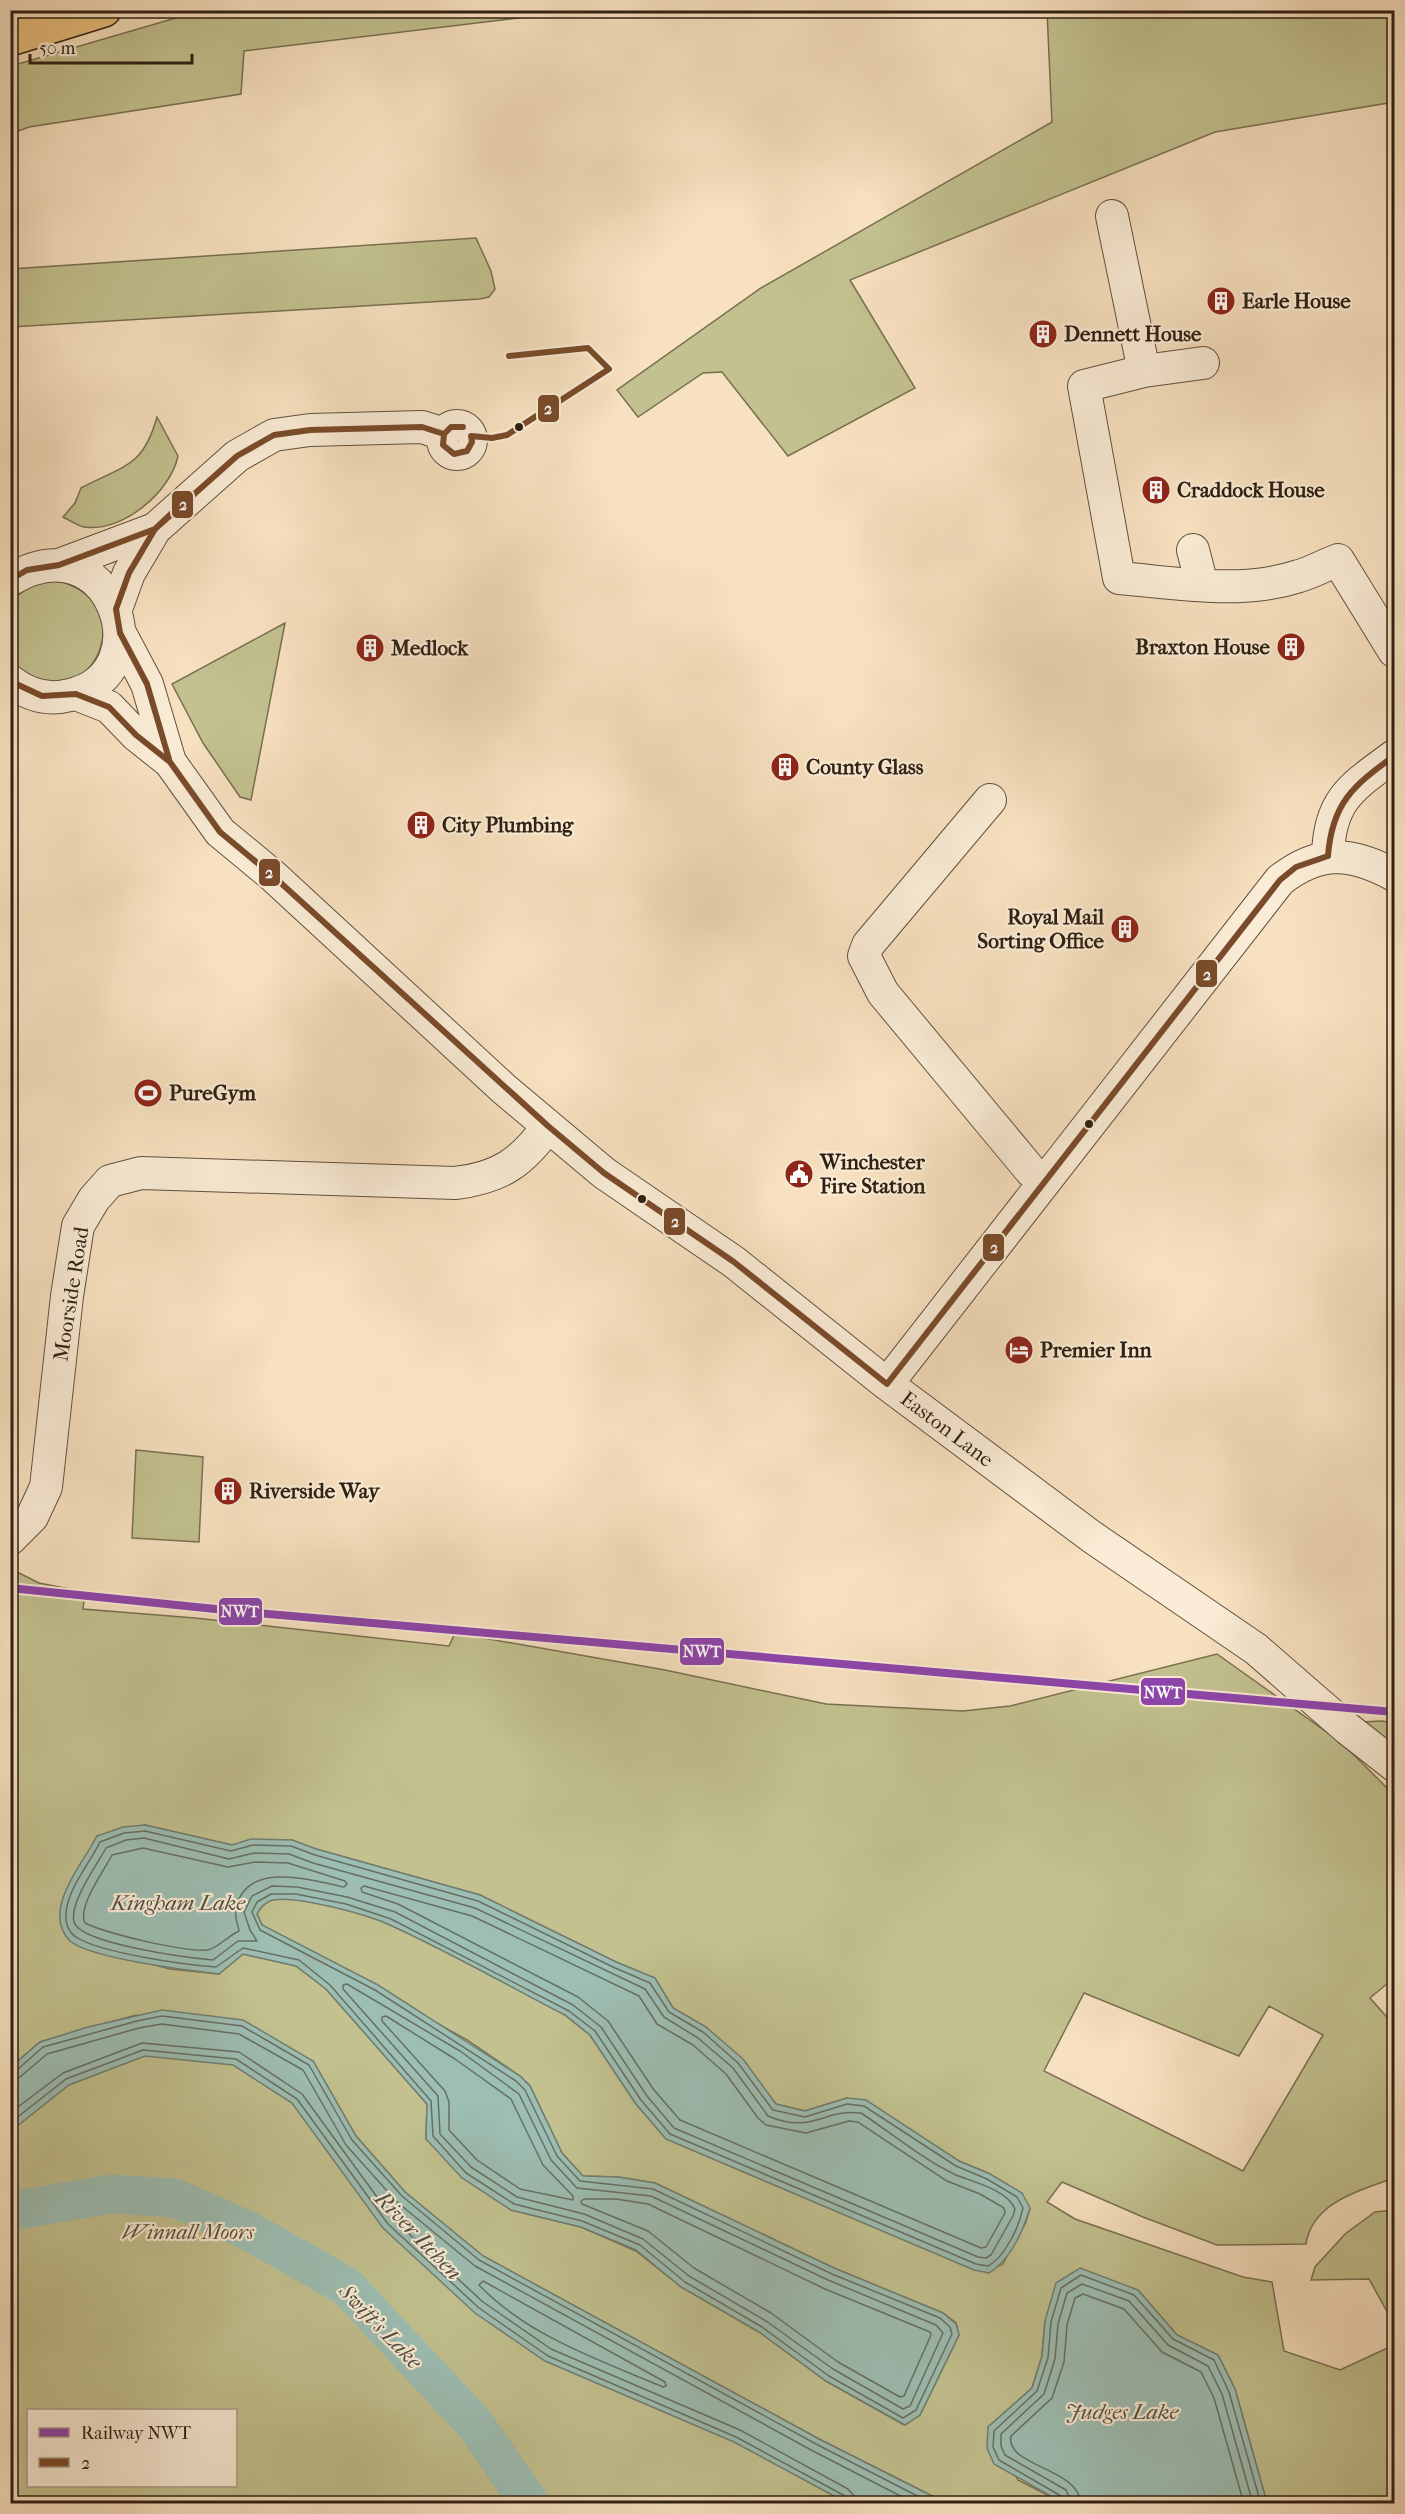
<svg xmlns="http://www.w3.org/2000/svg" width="1405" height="2514" font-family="'IM FELL French Canon',serif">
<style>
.green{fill:#c2c18f;stroke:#787051;stroke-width:1.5;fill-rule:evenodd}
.water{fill:#9dbeb3;stroke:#717f73;stroke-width:1.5}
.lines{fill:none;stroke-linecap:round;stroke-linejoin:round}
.shore{stroke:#666f63;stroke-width:1.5}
.river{stroke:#9dbeb3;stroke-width:39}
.minor-casing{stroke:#61503e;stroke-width:34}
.highway-casing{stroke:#2f2013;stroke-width:36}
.minor{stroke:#faecd6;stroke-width:32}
.highway{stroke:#ecc080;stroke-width:33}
.bus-1-casing{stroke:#faecd6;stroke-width:10}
.bus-1{stroke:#7a4b2a;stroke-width:6}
.rail-1-casing{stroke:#faecd6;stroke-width:12}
.rail-1{stroke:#8e44ad;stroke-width:8}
.bus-dot{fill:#2f2013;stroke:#faecd6;stroke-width:2}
.labels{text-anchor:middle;stroke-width:4.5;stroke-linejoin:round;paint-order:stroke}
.poi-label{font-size:21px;font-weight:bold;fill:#2f2013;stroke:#faecd6;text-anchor:start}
.street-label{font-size:21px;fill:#2f2013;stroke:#faecd6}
.park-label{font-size:21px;font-style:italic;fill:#5b5038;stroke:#faecd6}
.water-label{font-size:22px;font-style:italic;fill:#504f43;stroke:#faecd6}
.line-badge{stroke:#faecd6;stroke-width:2}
.badge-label{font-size:16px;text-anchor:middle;font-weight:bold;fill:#fff}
</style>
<rect width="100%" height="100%" fill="#f8e1c0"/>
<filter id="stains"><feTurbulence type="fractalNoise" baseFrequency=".00333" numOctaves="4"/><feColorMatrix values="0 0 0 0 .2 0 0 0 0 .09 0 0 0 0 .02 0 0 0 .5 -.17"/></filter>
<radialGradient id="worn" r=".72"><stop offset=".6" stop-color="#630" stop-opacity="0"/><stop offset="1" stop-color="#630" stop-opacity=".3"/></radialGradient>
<!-- green -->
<path class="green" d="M 203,10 L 576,10 L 576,11 L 244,51 L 241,94 L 29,127 L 11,134 L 11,66 Z
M 1047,11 L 1394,11 L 1394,102 L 1215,132 L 850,280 L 915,388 L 788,456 L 722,372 L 703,373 L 638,417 L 617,390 L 761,288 L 1052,122 Z
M 476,238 L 491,271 L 495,289 L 489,297 L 480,299 L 11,327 L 11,269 Z
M 157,417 L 178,456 C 171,491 123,533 84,527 C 78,526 69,520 63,517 L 75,503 L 81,488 C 125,465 143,467 157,417 Z
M 54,580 C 143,599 96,710 32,677 C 23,672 16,669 11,661 L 10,603 C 24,588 35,583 54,580 Z
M 285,623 L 251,800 L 240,797 L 203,743 L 172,684 Z
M 136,1450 L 203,1457 L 199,1542 L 132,1538 Z
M 11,1569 L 39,1583 L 85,1592 L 83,1609 L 195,1618 L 449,1646 L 455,1633 L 665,1670 L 826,1704 L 963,1711 L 1010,1706 L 1217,1654 L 1342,1743 L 1394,1795 L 1394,1978 L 1370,1998 L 1394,2025 L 1394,2178 C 1361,2190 1312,2202 1306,2244 L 1217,2245 L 1143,2217 L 1062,2182 L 1047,2202 L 1075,2219 L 1243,2277 L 1272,2282 L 1284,2351 L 1340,2370 L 1394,2345 L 1394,2503 L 1267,2503 L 1235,2389 L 1218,2355 L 1177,2335 L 1138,2290 L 1045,2321 L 1042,2356 L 1032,2388 L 988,2427 L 1018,2480 L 1063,2503 L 946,2503 L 819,2439 L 483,2256 L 405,2192 L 356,2136 L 313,2061 L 136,2015 L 40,2042 L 11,2067 ZM 145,1825 L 232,1845 L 292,1840 L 316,1849 L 480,1895 L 616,1962 L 655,1978 L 673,2008 L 706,2027 L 776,2104 L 805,2111 L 847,2098 L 959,2161 L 990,2174 L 1030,2208 L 1026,2222 L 1002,2265 L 974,2269 L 666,2139 L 636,2104 L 590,2035 L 565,2015 C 507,1985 449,1951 390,1925 C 369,1915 289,1892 269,1901 C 263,1904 260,1908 257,1914 L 262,1925 L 467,2040 L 520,2076 L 530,2086 L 562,2153 L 583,2176 L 618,2177 L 655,2183 L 834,2268 L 943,2313 L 956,2323 L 959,2335 L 920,2415 L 904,2425 L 826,2381 L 759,2332 L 681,2287 L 636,2251 L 581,2227 L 511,2210 L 426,2139 L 427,2104 L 326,1989 L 296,1966 L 243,1954 L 219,1974 L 170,1969 L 140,1961 L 87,1855 L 97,1836 ZM 1084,1993 L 1239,2056 L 1269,2006 L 1323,2035 L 1243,2171 L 1044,2071 Z
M 1382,1721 L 1394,1723 L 1394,1747 L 1363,1722 Z
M 114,2038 L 296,2074 L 465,2283 L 887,2503 L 11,2503 L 10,2086 ZM 28,2410 L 236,2410 L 236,2486 L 28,2486 Z
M 1394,2210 L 1394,2324 L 1369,2279 L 1311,2280 L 1315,2267 L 1345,2234 L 1375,2212 Z"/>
<!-- water -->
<path class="water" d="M 145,1825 L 232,1845 L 251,1839 L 292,1840 L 316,1849 L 480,1895 L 616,1962 L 655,1978 L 673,2008 L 706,2027 L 743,2059 L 776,2104 L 805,2111 L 847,2098 L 866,2100 L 959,2161 L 990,2174 L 1022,2193 L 1030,2208 C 1023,2231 1010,2260 989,2273 L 974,2270 L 666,2139 L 636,2104 L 590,2035 L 565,2015 C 507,1985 449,1952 390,1925 C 369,1915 289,1893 270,1901 C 263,1904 260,1908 257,1914 L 262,1925 L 378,1985 L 520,2076 L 530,2086 L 562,2153 L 583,2176 L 618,2177 L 655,2183 L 834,2268 L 943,2313 L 956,2324 L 959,2335 L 920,2415 L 905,2425 L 826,2381 L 759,2332 L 681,2287 L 636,2250 L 581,2227 L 511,2210 L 462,2178 L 426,2139 L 427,2104 L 326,1989 L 296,1966 L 243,1954 L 219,1974 C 190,1971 89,1958 70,1941 C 62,1933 59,1922 60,1911 C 63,1885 85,1859 97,1836 L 123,1827 Z
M 162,2010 L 243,2020 L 313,2061 L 356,2136 L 405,2192 L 483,2256 L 819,2439 L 946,2503 L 847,2503 L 734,2442 L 545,2361 L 475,2313 L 383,2228 L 292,2103 L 233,2065 L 145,2056 L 69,2085 L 11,2131 L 11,2067 L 40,2042 L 88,2027 Z
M 1080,2268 L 1138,2290 L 1177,2335 L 1218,2355 L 1235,2389 L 1267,2503 L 1063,2503 L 994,2464 L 987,2448 L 988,2427 L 1032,2388 L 1042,2356 L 1045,2321 L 1056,2283 Z"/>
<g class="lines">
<!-- shore -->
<path class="shore" d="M 145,1831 L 231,1851 L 253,1845 L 291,1846 L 315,1855 L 478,1901 L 613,1967 L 650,1983 L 669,2012 L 703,2032 L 738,2063 L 773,2110 L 805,2117 L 847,2104 L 864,2106 L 956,2166 L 987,2179 L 1017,2197 L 1023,2208 C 1019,2227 1005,2257 988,2266 L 976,2264 L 670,2134 L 641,2100 L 595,2031 L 569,2011 L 391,1919 L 346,1904 L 296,1894 L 271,1894 L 257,1902 L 252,1912 L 260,1930 L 375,1990 L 516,2081 L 525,2090 L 557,2156 L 580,2181 L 653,2189 L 832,2274 L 940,2318 L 950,2327 L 952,2334 L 916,2410 L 903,2418 L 829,2376 L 762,2327 L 685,2282 L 640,2245 L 582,2221 L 514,2204 L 466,2173 L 433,2136 L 431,2101 L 330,1985 L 299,1960 L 243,1948 L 216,1967 C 186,1965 100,1953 76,1937 C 68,1932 65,1922 66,1913 C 68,1888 90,1863 100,1842 L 124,1833 Z
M 144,1838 L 229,1859 L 254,1853 L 289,1854 L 313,1863 L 475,1908 L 645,1989 L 664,2017 L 698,2038 L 733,2068 L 768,2116 C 812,2135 825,2108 861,2113 C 890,2132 925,2161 956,2175 C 974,2182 1007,2190 1015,2209 L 1013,2216 L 991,2255 L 986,2258 L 978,2257 L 674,2128 L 647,2096 L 601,2027 L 573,2005 L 395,1912 L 347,1897 L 297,1887 L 272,1886 L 252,1896 L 244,1912 L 250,1930 L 257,1941 L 238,1941 L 213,1960 C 190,1958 80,1944 74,1922 C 69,1903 97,1865 106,1848 L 126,1840 Z
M 143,1848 L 228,1867 L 255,1862 L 288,1863 L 345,1881 L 347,1884 L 344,1887 C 311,1880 247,1860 236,1908 C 234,1917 238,1924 239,1931 C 229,1935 217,1949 207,1950 C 183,1952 108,1934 85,1923 C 77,1907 104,1871 112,1855 Z
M 364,1886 L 472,1916 L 639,1996 L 657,2024 L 693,2045 L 726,2074 L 758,2118 L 766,2125 L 806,2133 L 849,2121 L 858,2122 L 947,2181 L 980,2194 L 1004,2208 L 1005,2213 L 986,2247 L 981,2248 L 680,2120 L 654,2090 L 608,2021 L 578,1997 L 398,1904 L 362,1892 L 361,1888 Z
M 347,1984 L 460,2051 L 519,2094 L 551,2160 L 577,2188 L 651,2196 L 828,2280 L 936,2325 L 943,2333 L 910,2406 L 903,2409 L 833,2369 L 766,2321 L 689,2276 L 643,2239 L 584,2214 L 517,2197 L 471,2167 L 440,2134 L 438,2096 L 343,1989 L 343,1985 Z
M 386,2016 L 455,2059 L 511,2099 L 543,2165 L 573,2196 L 573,2200 L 520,2189 L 477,2160 L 449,2130 L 449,2102 L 445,2091 L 382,2021 L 382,2017 Z
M 10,2071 L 17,2070 L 43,2047 L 137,2021 L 162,2016 L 242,2026 L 309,2065 L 352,2140 L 402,2196 L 479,2260 L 816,2444 L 933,2504
M 10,2079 L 20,2077 L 47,2054 L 139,2028 L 162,2024 L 239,2034 L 303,2070 L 346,2145 L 397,2202 L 475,2266 L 813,2451 L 916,2504
M 10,2113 L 63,2073 L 142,2043 L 239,2052 L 302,2094 L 393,2219 L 483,2302 L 551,2349 L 740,2430 L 848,2489 L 854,2496 L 856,2504
M 10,2123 L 66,2079 L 143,2050 L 236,2059 L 297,2099 L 388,2224 L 479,2308 L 548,2356 L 736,2437 L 845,2496 L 848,2504
M 584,2199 L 616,2199 L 648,2204 L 825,2289 L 930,2332 L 931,2335 L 904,2396 L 900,2397 L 838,2362 L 771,2313 L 694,2268 L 648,2231 L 582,2204 L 581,2201 Z
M 483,2281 L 665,2382 L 666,2386 L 663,2387 C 599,2360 528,2336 479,2285 Z
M 1064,2504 L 1061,2496 L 999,2460 L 993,2447 L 994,2431 L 1037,2391 L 1048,2358 L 1051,2322 L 1061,2288 L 1081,2275 L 1134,2295 L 1173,2339 L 1214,2360 L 1229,2392 L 1261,2504
M 1072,2504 L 1066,2490 L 1005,2455 L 1001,2446 L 1001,2434 L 1044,2394 L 1055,2359 L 1058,2324 L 1067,2293 L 1082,2284 L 1129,2301 L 1168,2345 L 1208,2366 L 1222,2394 L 1253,2504
M 1081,2504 C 1079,2467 1005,2467 1011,2436 L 1052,2398 L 1064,2362 L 1067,2325 L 1075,2298 L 1083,2294 L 1124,2309 L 1162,2352 L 1201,2372 L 1214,2398 L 1244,2504"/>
<!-- river -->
<path class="river" d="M 10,2214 L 22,2209 L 112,2194 L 175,2198 L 249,2231 L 346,2286 L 475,2424 L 530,2504"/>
<!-- minor casing -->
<g class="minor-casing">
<path id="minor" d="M 1112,216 L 1144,371
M 1203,363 L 1144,371 L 1084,386 L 1119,578 C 1178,583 1242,595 1299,576 C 1313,572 1325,565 1338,560 L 1394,651
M443 440a14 14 0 1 1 28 0a14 14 0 1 1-28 0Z
M 1193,550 L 1202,585
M 59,565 L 155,529
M 10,580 C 110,518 165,673 70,695 C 48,701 28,695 10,681
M 116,609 L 129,573 L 155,529 L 237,456 L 274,435 L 310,430 L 422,427 L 444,434
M 120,633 L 147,684 L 170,762
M 76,694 L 109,707 L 136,735 L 170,762 L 220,832 L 272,875 L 504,1089 L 604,1173 L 734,1262 L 887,1384 L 1092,1537 L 1256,1649 L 1348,1729 L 1394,1765
M 990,800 L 868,945 L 864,956 L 883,993 L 1031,1171 L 1043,1181
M 1328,856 C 1329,800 1352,787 1394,756
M 887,1384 L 1280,880 C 1320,849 1352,852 1394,875
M 10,1539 L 32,1517 L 46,1487 L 67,1296 L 78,1226 L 94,1199 L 110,1181 L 141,1173 L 455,1183 C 499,1178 522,1163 548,1126"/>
</g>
<!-- highway casing -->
<g class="highway-casing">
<path id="highway" d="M 10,39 L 104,10"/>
</g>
<!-- minor -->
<use href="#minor" class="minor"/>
<!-- highway -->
<use href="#highway" class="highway"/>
<!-- bus-1 casing -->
<g class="bus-1-casing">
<path id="bus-1" d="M 509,356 L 588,348 L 609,369
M 463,427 L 451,427 L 444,434 L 443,445 L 454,454 L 467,451 L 472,442 L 471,436 L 492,438 L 507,435 L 609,369
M 10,580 L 27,570 L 59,565 L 155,529 L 172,513
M 10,681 L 42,696 L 76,694
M 76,694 L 109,707 L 136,735 L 170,762 L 220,832 L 272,875 L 548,1126 L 604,1173 L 734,1262 L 887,1384
M 169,759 L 147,684 L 120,633 L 116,609 L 129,573 L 155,529 L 237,456 L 274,435 L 310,430 L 422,427 L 444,434
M 1328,856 C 1332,803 1353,786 1394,756
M 887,1384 L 1280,880 L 1296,867 L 1328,856"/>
</g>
<!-- bus-1 -->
<use href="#bus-1" class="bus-1"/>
<!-- rail-1 casing -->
<g class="rail-1-casing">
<path id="rail-1" d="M 10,1588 L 235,1611 L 1394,1712"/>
</g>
<!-- rail-1 -->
<use href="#rail-1" class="rail-1"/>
</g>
<!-- icons -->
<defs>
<g id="building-disc" transform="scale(1.5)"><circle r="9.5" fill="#8f2418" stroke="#faecd6"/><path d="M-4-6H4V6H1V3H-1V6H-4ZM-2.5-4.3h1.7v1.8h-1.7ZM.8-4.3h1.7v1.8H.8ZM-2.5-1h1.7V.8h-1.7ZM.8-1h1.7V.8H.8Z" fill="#fff"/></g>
<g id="stadium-disc" transform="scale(1.5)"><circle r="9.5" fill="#8f2418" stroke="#faecd6"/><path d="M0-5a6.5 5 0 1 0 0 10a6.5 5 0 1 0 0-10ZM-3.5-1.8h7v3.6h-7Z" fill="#fff"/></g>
<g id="civic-disc" transform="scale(1.5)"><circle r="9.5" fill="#8f2418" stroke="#faecd6"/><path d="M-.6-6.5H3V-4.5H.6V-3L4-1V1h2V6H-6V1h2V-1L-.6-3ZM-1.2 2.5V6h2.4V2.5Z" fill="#fff"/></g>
<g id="hotel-disc" transform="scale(1.5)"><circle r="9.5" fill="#8f2418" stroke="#faecd6"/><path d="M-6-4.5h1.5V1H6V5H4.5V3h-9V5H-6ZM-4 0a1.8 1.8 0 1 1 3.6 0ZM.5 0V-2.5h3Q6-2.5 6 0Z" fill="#fff"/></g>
</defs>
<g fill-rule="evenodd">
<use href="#building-disc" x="1221" y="301"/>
<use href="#building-disc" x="1043" y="334"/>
<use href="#building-disc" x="1156" y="490"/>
<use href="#building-disc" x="1291" y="647"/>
<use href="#building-disc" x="370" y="648"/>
<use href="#building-disc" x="785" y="767"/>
<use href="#building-disc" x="421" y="825"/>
<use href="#building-disc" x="1125" y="929"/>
<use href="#stadium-disc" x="148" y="1093"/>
<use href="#civic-disc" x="799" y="1174"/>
<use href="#hotel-disc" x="1019" y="1350"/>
<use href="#building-disc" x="228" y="1491"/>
</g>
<!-- markers -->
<g class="bus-dot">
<circle cx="519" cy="427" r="5"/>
<circle cx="1089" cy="1124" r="5"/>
<circle cx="642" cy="1199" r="5"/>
</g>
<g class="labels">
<!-- poi labels -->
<g class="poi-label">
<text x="1242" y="308">Earle House</text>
<text x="1064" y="341">Dennett House</text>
<text x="1177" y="497">Craddock House</text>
<text x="1270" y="654" text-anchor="end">Braxton House</text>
<text x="391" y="655">Medlock</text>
<text x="806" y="774">County Glass</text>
<text x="442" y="832">City Plumbing</text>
<text x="1104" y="924" text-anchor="end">Royal Mail<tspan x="1104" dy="24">Sorting Office</tspan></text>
<text x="169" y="1100">PureGym</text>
<text x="820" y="1169">Winchester<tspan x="820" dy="24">Fire Station</tspan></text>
<text x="1040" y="1357">Premier Inn</text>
<text x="249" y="1498">Riverside Way</text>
</g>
<!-- street labels -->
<g class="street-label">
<text transform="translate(71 1294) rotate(-81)" y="7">Moorside Road</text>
<text transform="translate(947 1429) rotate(37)" y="7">Easton Lane</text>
</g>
<!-- park labels -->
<g class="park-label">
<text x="188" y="2239">Winnall Moors</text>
</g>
<!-- water labels -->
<g class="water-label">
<text x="178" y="1910">Kingham Lake</text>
<text transform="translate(419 2235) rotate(46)" y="8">River Itchen</text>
<text transform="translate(381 2326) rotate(46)" y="8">Swift's Lake</text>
<text x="1122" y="2419">Judges Lake</text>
</g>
</g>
<g class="line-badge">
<rect x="537" y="394" width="23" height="29" rx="6" fill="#7a4b2a"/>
<rect x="171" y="490" width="23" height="29" rx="6" fill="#7a4b2a"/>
<rect x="258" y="858" width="23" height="29" rx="6" fill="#7a4b2a"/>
<rect x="1195" y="959" width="23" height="29" rx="6" fill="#7a4b2a"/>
<rect x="663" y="1207" width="23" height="29" rx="6" fill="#7a4b2a"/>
<rect x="982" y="1233" width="23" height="29" rx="6" fill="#7a4b2a"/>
<rect x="218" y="1597" width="45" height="29" rx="6" fill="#8e44ad"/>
<rect x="679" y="1637" width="46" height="29" rx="6" fill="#8e44ad"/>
<rect x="1140" y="1677" width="46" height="29" rx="6" fill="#8e44ad"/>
</g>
<g class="badge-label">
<text x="548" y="414">2</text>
<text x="183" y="510">2</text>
<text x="269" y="878">2</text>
<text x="1207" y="980">2</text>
<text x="675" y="1227">2</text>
<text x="994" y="1253">2</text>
<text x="240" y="1617">NWT</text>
<text x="702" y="1657">NWT</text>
<text x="1163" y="1698">NWT</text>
</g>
<!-- margin -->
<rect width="1405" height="2514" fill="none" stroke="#f8e1c0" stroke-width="36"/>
<rect x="12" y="12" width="1381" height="2490" fill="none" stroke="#2f2013" stroke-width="3"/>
<rect x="18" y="18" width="1369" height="2478" fill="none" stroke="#2f2013" stroke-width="1.5"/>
<!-- legend -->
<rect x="27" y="2409" width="210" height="78" fill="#faecd6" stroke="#a99a88" stroke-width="1.5"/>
<rect x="39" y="2428" width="30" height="9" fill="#8e44ad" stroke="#a99a88" stroke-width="1.5"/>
<text x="81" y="2439" font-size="18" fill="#2f2013">Railway NWT</text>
<rect x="39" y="2458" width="30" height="9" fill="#7a4b2a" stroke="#a99a88" stroke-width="1.5"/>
<text x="81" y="2469" font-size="18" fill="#2f2013">2</text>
<!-- scale -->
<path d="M30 54v9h162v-9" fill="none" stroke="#2f2013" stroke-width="3"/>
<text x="39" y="54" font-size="18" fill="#2f2013" stroke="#faecd6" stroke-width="4.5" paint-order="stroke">50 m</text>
<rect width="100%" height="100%" filter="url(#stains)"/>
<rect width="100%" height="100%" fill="url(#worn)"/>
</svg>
